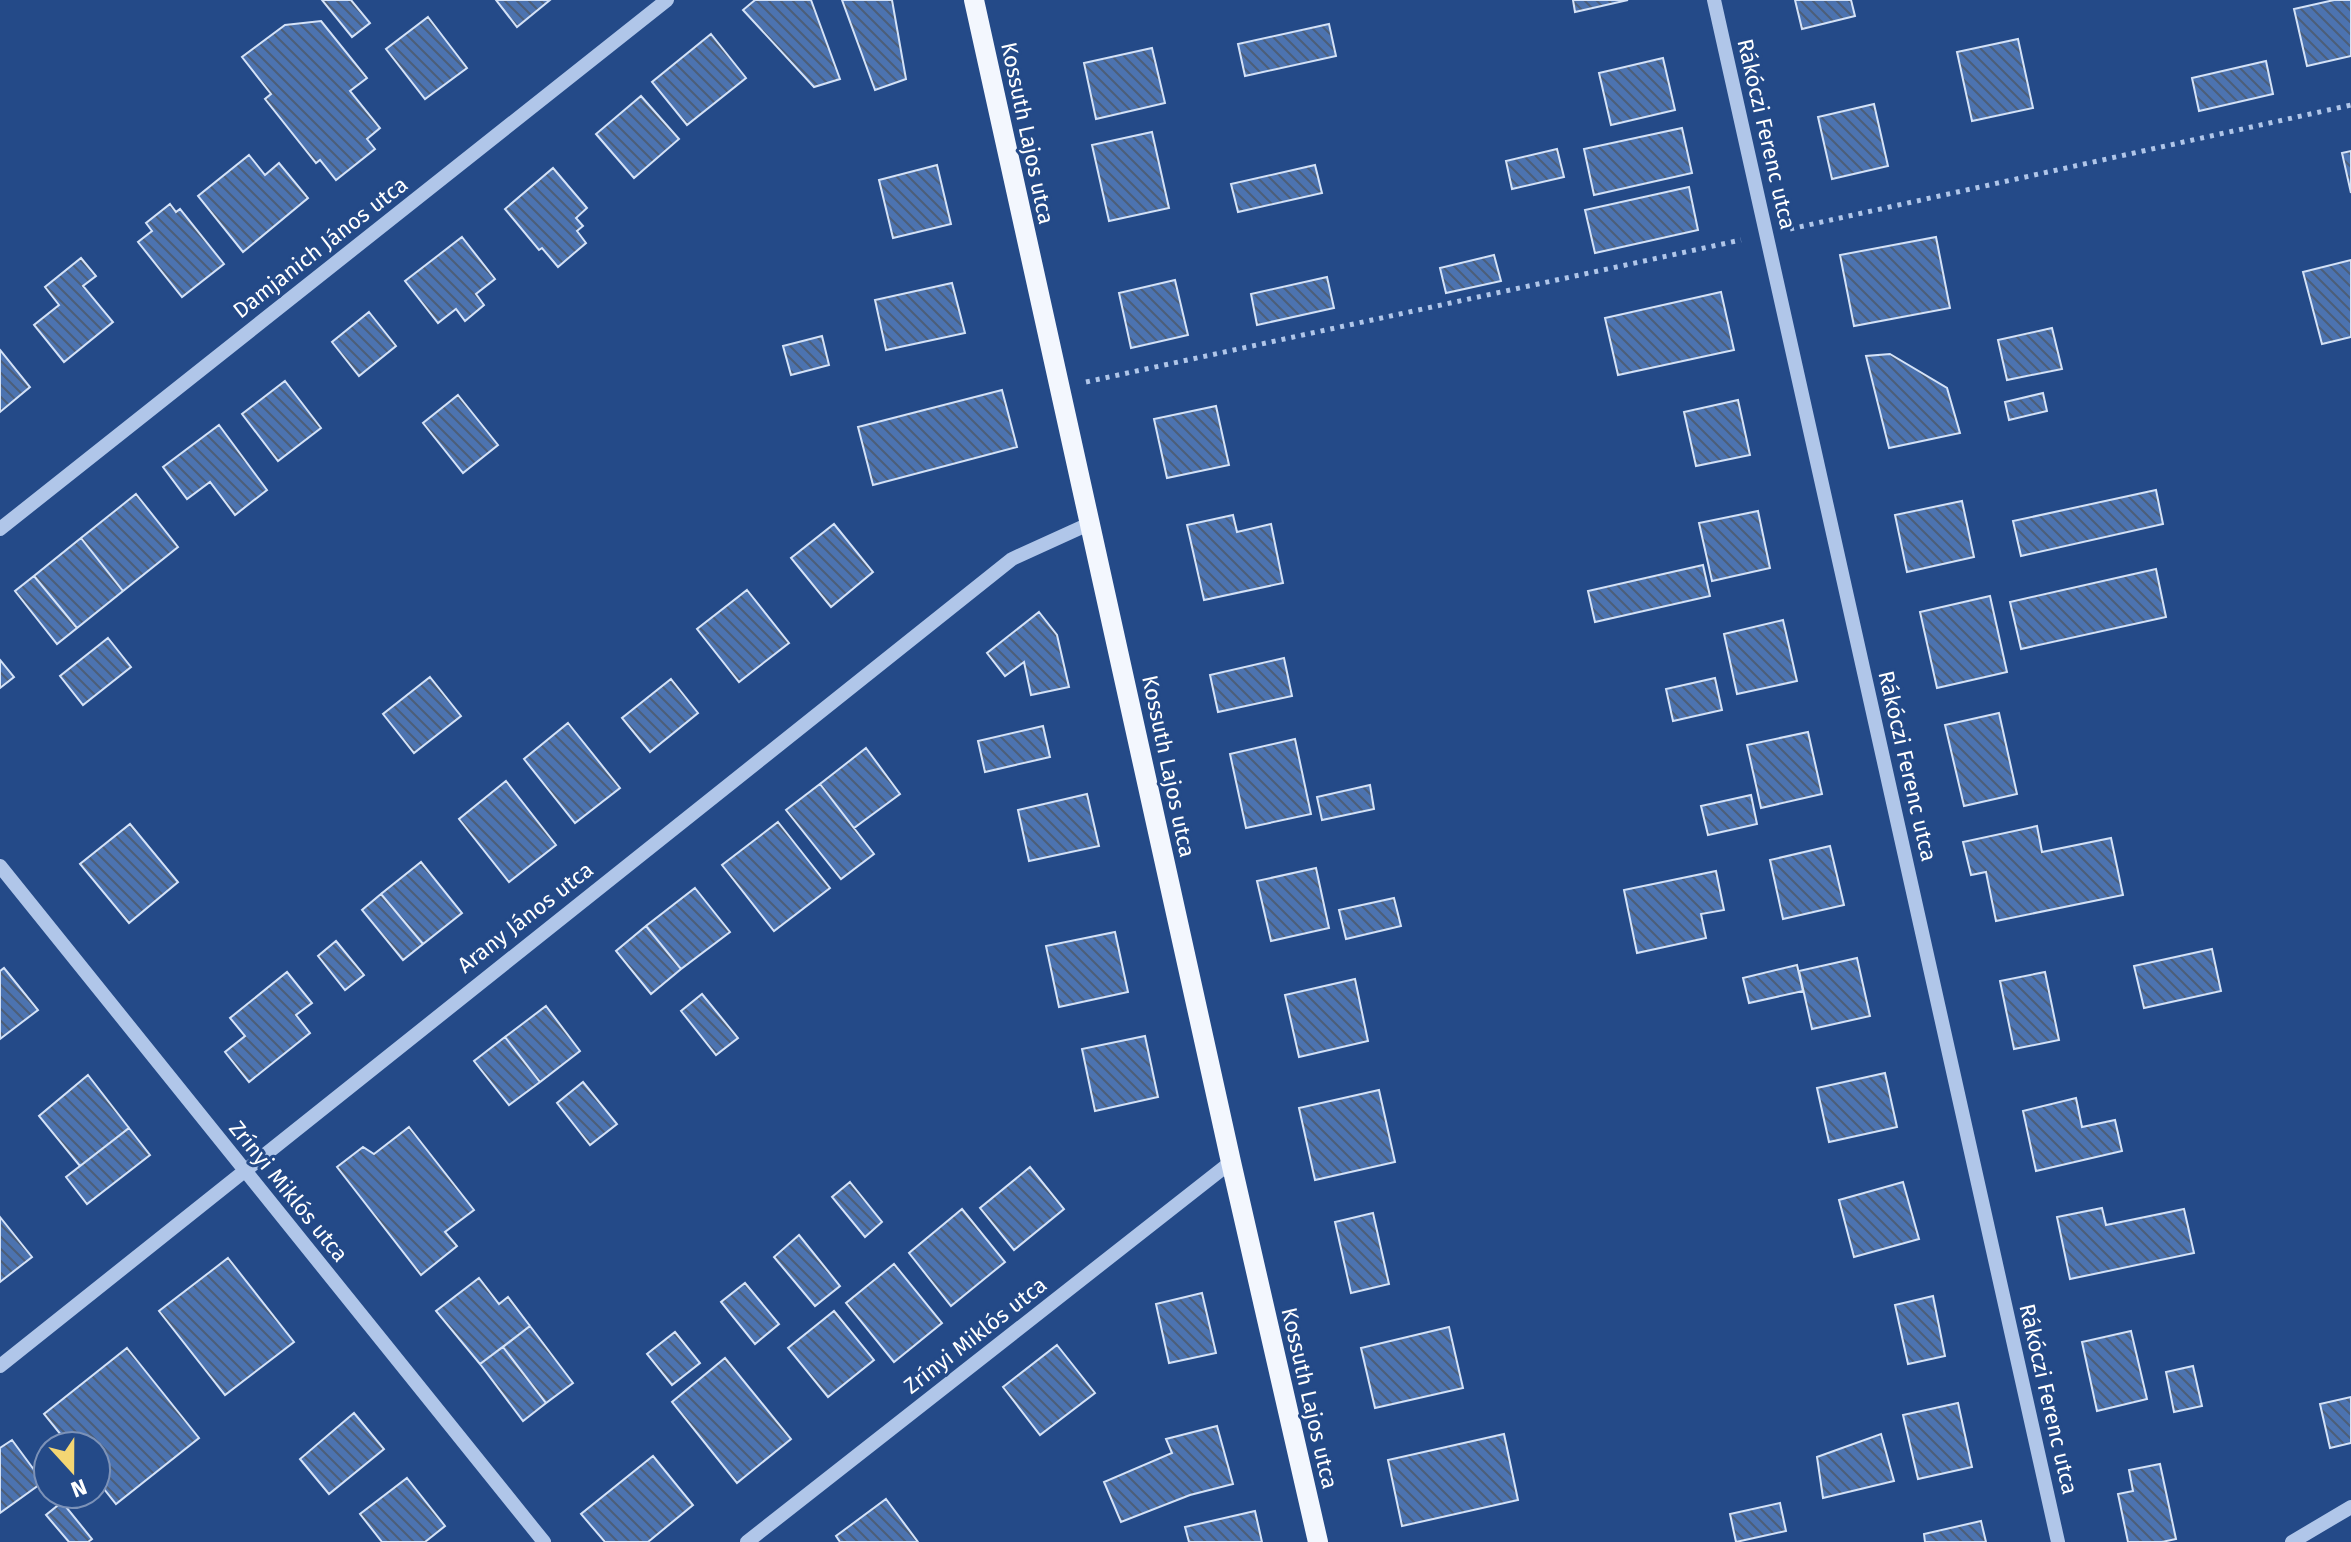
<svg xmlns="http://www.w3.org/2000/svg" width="2351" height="1542" font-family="'Fira Sans',sans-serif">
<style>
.building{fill:url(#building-back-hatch);stroke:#d4e2f7;stroke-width:2}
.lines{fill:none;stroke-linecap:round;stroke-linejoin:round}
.path{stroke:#b0c6e9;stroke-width:5;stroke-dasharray:4 6;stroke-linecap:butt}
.minor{stroke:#b0c6e9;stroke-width:14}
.major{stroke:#f3f7fe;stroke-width:20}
.labels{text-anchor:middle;stroke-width:6;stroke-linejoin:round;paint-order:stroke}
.street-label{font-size:22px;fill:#fff;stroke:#244a88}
</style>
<defs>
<pattern id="building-back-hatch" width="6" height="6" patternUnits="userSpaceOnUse" patternTransform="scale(2)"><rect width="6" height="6" fill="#4c73b0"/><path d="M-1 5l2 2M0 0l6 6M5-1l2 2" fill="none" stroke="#4c5e79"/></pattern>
</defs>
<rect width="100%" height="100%" fill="#244a88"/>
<!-- building -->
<path class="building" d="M 322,0 L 351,0 L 370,23 L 352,37 Z
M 496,0 L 550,0 L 517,27 Z
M 755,0 L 811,0 L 840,79 L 814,87 L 743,10 Z
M 842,0 L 892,0 L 906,79 L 875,90 Z
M 1573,0 L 1628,0 L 1575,12 Z
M 1795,0 L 1851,0 L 1855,16 L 1802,29 Z
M 2334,0 L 2351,0 L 2351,56 L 2307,66 L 2294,9 Z
M 428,17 L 467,68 L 425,99 L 386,49 Z
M 321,21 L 367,78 L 350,91 L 380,128 L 367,139 L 375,149 L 336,180 L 320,160 L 316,163 L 265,99 L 271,94 L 242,57 L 285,25 Z
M 1329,24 L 1336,56 L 1245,76 L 1238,44 Z
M 711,34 L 746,78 L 687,125 L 652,82 Z
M 2018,39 L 2033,108 L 1972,121 L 1957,52 Z
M 1152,48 L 1165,103 L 1096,119 L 1084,63 Z
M 1663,58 L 1675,110 L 1611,125 L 1599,73 Z
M 2266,61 L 2273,94 L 2199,111 L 2192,78 Z
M 641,96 L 679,139 L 634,178 L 596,134 Z
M 1874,104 L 1888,166 L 1832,179 L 1818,117 Z
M 1682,128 L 1692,173 L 1594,195 L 1584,149 Z
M 1152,132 L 1169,208 L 1109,221 L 1092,145 Z
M 1557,149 L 1564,177 L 1512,189 L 1506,161 Z
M 2351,151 L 2351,193 L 2342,153 Z
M 249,155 L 265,175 L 279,163 L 308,198 L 243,252 L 198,196 Z
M 937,165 L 951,224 L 893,238 L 879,180 Z
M 1315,165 L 1322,193 L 1238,212 L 1231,184 Z
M 553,168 L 587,208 L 576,218 L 583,226 L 577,231 L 586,243 L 558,267 L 542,248 L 539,250 L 505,209 Z
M 1689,187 L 1698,230 L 1595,253 L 1585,210 Z
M 170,204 L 176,212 L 180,209 L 224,264 L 182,297 L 138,242 L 152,231 L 146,223 Z
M 462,237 L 495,279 L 476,294 L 484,305 L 465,321 L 456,309 L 438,323 L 405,281 Z
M 1936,237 L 1950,308 L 1854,326 L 1840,255 Z
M 1494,255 L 1501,281 L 1446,293 L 1440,268 Z
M 81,258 L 96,276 L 83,286 L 113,322 L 64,362 L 34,325 L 59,305 L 45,287 Z
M 2351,260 L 2351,337 L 2322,344 L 2303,272 Z
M 1327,277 L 1334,308 L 1257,325 L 1251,294 Z
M 1175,280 L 1188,335 L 1131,348 L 1119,293 Z
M 952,283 L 965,333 L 886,350 L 875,300 Z
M 1721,292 L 1734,350 L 1618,375 L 1605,318 Z
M 369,312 L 396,346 L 359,376 L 332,342 Z
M 2052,328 L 2062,369 L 2007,380 L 1998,340 Z
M 822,336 L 829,365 L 791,375 L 783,346 Z
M 0,350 L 30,387 L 0,412 Z
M 1890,354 L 1947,388 L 1960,433 L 1889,448 L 1866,356 Z
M 285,381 L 321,428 L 278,461 L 242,414 Z
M 1002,390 L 1017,447 L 873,485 L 858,427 Z
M 2043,393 L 2047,411 L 2009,420 L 2005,402 Z
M 458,395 L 498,445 L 463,473 L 423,423 Z
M 1738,400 L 1750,455 L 1696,466 L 1684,412 Z
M 1216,406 L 1229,465 L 1167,478 L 1154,419 Z
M 219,425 L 267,490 L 235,515 L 210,482 L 187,499 L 163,467 Z
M 2156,490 L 2163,524 L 2021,556 L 2013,521 Z
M 136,494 L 178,547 L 123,591 L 81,538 Z
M 1962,501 L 1974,557 L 1907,572 L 1895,515 Z
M 1758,511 L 1770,568 L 1712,581 L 1699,523 Z
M 1233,515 L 1237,532 L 1271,524 L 1283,583 L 1204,600 L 1187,525 Z
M 834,524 L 873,572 L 831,607 L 791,558 Z
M 81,538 L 123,591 L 77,628 L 34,576 Z
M 1703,565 L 1710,596 L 1595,622 L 1588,591 Z
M 2156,569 L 2166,617 L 2021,649 L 2010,602 Z
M 34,576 L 77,628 L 57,644 L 15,591 Z
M 747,590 L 789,643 L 739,682 L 697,629 Z
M 1990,596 L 2007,672 L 1937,688 L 1920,612 Z
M 1039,612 L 1057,635 L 1069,687 L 1031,695 L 1024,662 L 1005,676 L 987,653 Z
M 1783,620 L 1797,681 L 1737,694 L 1724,634 Z
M 108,638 L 131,667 L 83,705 L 60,676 Z
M 1284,658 L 1292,696 L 1218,712 L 1210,675 Z
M 0,660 L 14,677 L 0,688 Z
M 430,677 L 461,716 L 414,753 L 383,714 Z
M 1715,678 L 1722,710 L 1673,721 L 1666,689 Z
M 671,679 L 698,713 L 650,752 L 622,718 Z
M 1999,713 L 2017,794 L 1964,806 L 1945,725 Z
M 568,723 L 620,788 L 575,823 L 524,759 Z
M 1043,726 L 1050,757 L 985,772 L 978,741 Z
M 1808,732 L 1822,794 L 1761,808 L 1747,745 Z
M 1295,739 L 1311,814 L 1246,828 L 1230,754 Z
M 866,748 L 900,794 L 854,828 L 820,784 Z
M 506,781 L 556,845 L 509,882 L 459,819 Z
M 820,784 L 874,854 L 841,879 L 786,810 Z
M 1370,785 L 1374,809 L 1322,820 L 1317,797 Z
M 1087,794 L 1099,846 L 1029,861 L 1018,810 Z
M 1751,795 L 1757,824 L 1708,835 L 1701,806 Z
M 778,822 L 830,888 L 774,931 L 722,865 Z
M 130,824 L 178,882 L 129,923 L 80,864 Z
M 2037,826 L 2042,852 L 2111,838 L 2123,895 L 1996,921 L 1986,872 L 1971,875 L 1963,842 Z
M 1830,846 L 1844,905 L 1783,919 L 1770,860 Z
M 421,862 L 462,913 L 423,944 L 381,894 Z
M 1316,868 L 1329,928 L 1271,941 L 1257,881 Z
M 1716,871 L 1724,910 L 1701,914 L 1706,938 L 1637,953 L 1624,890 Z
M 695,888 L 730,932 L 681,969 L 646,926 Z
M 381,894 L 423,944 L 403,960 L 362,910 Z
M 1394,898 L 1401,926 L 1346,939 L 1339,910 Z
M 646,926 L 681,969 L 651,994 L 616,951 Z
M 1115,932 L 1128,992 L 1059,1007 L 1046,946 Z
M 336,941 L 364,975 L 345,990 L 318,956 Z
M 2212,949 L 2221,991 L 2144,1008 L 2134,966 Z
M 1857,958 L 1870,1016 L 1812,1029 L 1799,971 Z
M 1797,965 L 1803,991 L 1749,1003 L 1743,978 Z
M 4,968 L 38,1010 L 0,1039 L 0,971 Z
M 287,972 L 312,1003 L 296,1015 L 310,1033 L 249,1082 L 225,1052 L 245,1036 L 230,1018 Z
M 2045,972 L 2059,1040 L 2014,1049 L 2000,981 Z
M 1355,979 L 1368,1041 L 1299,1057 L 1285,995 Z
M 702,994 L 738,1038 L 716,1055 L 681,1011 Z
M 546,1006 L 580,1051 L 540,1082 L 505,1037 Z
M 1145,1036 L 1158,1097 L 1095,1111 L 1082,1049 Z
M 505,1037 L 540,1082 L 509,1105 L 474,1061 Z
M 1885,1073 L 1897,1127 L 1829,1142 L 1817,1088 Z
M 88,1075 L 129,1128 L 80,1166 L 39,1116 Z
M 583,1082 L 617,1124 L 590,1145 L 557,1103 Z
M 1379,1090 L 1395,1162 L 1315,1180 L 1299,1108 Z
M 2076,1098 L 2082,1127 L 2115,1120 L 2122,1151 L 2036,1171 L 2023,1111 Z
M 409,1127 L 474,1210 L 445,1232 L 457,1246 L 421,1275 L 337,1167 L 363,1147 L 374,1154 Z
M 129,1128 L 150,1155 L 87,1204 L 66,1177 Z
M 1030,1167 L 1064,1209 L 1014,1250 L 980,1208 Z
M 850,1182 L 882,1222 L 865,1237 L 832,1197 Z
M 1903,1182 L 1919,1239 L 1854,1257 L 1839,1200 Z
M 2102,1208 L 2106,1225 L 2184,1209 L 2194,1253 L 2070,1279 L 2057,1217 Z
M 962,1209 L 1005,1262 L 951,1306 L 909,1253 Z
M 1373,1213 L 1389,1284 L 1351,1293 L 1335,1222 Z
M 0,1217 L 32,1257 L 0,1282 Z
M 799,1235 L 840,1286 L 815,1306 L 774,1257 Z
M 228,1258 L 294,1342 L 225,1395 L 159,1311 Z
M 894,1264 L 942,1323 L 894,1362 L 846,1303 Z
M 479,1278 L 499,1304 L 508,1297 L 530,1326 L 480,1364 L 436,1311 Z
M 745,1283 L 779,1324 L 755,1344 L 721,1302 Z
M 1202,1293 L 1216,1353 L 1169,1363 L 1156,1304 Z
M 1933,1296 L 1945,1356 L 1908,1364 L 1895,1305 Z
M 834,1311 L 874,1360 L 828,1397 L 788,1348 Z
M 530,1326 L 573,1383 L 546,1403 L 503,1347 Z
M 1449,1327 L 1463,1388 L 1375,1408 L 1361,1348 Z
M 2131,1331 L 2147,1399 L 2097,1411 L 2082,1342 Z
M 675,1332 L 700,1363 L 672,1385 L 647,1354 Z
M 1057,1345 L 1095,1393 L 1040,1435 L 1003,1387 Z
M 503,1347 L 546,1403 L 523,1421 L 480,1364 Z
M 127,1348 L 199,1438 L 116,1504 L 96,1479 L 96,1446 L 70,1446 L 44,1414 Z
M 725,1358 L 791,1439 L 737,1483 L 672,1402 Z
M 2193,1366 L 2202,1406 L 2174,1412 L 2166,1372 Z
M 2351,1397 L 2351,1443 L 2330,1448 L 2320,1404 Z
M 1958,1403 L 1972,1467 L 1918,1479 L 1903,1415 Z
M 354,1413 L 384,1449 L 329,1494 L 300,1459 Z
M 1217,1426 L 1233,1484 L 1190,1495 L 1121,1522 L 1104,1482 L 1172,1453 L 1166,1439 Z
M 1504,1434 L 1518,1500 L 1402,1526 L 1388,1460 Z
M 1881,1434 L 1894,1481 L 1823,1498 L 1817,1457 Z
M 12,1440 L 43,1482 L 0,1513 L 0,1448 Z
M 653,1456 L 693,1505 L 648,1542 L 605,1542 L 581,1514 Z
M 2160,1464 L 2176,1539 L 2162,1542 L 2128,1542 L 2118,1494 L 2133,1491 L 2129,1470 Z
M 407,1478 L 445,1526 L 425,1542 L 382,1542 L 360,1514 Z
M 886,1499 L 918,1542 L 840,1542 L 836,1536 Z
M 62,1502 L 92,1539 L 88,1542 L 69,1542 L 46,1515 Z
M 1780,1503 L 1786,1531 L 1736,1542 L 1730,1514 Z
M 1255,1511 L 1262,1542 L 1189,1542 L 1185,1527 Z
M 1981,1521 L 1986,1542 L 1925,1542 L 1924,1534 Z"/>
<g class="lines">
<!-- path -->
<path class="path" d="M 1790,229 L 2351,105
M 1086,382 L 1741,240"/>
<!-- minor -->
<path class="minor" d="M 1714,0 L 2058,1542
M 0,529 L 667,0
M 0,866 L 544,1542
M 0,1366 L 1012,559 L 1091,523
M 747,1542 L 1231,1162
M 2292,1542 L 2351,1507"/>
<!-- major -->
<path class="major" d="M 974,0 L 1231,1162 L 1318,1542"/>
</g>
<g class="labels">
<!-- street labels -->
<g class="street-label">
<text transform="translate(1028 133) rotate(78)" y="8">Kossuth Lajos utca</text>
<text transform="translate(1767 134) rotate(77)" y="8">Rákóczi Ferenc utca</text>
<text transform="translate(320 247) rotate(-38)" y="8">Damjanich János utca</text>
<text transform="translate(1169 766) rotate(78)" y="8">Kossuth Lajos utca</text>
<text transform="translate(1908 766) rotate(77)" y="8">Rákóczi Ferenc utca</text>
<text transform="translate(525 917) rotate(-38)" y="8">Arany János utca</text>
<text transform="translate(289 1191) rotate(51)" y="8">Zrínyi Miklós utca</text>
<text transform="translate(975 1335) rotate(-38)" y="8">Zrínyi Miklós utca</text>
<text transform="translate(1310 1398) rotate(77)" y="8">Kossuth Lajos utca</text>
<text transform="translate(2049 1399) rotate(77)" y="8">Rákóczi Ferenc utca</text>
</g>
</g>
<!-- north arrow -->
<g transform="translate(72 1470) rotate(159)"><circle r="38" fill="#244a88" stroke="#7c92b8" stroke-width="2"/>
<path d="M0-6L14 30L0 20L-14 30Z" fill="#f4d673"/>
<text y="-12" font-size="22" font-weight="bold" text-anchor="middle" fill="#ffffff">N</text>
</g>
</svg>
